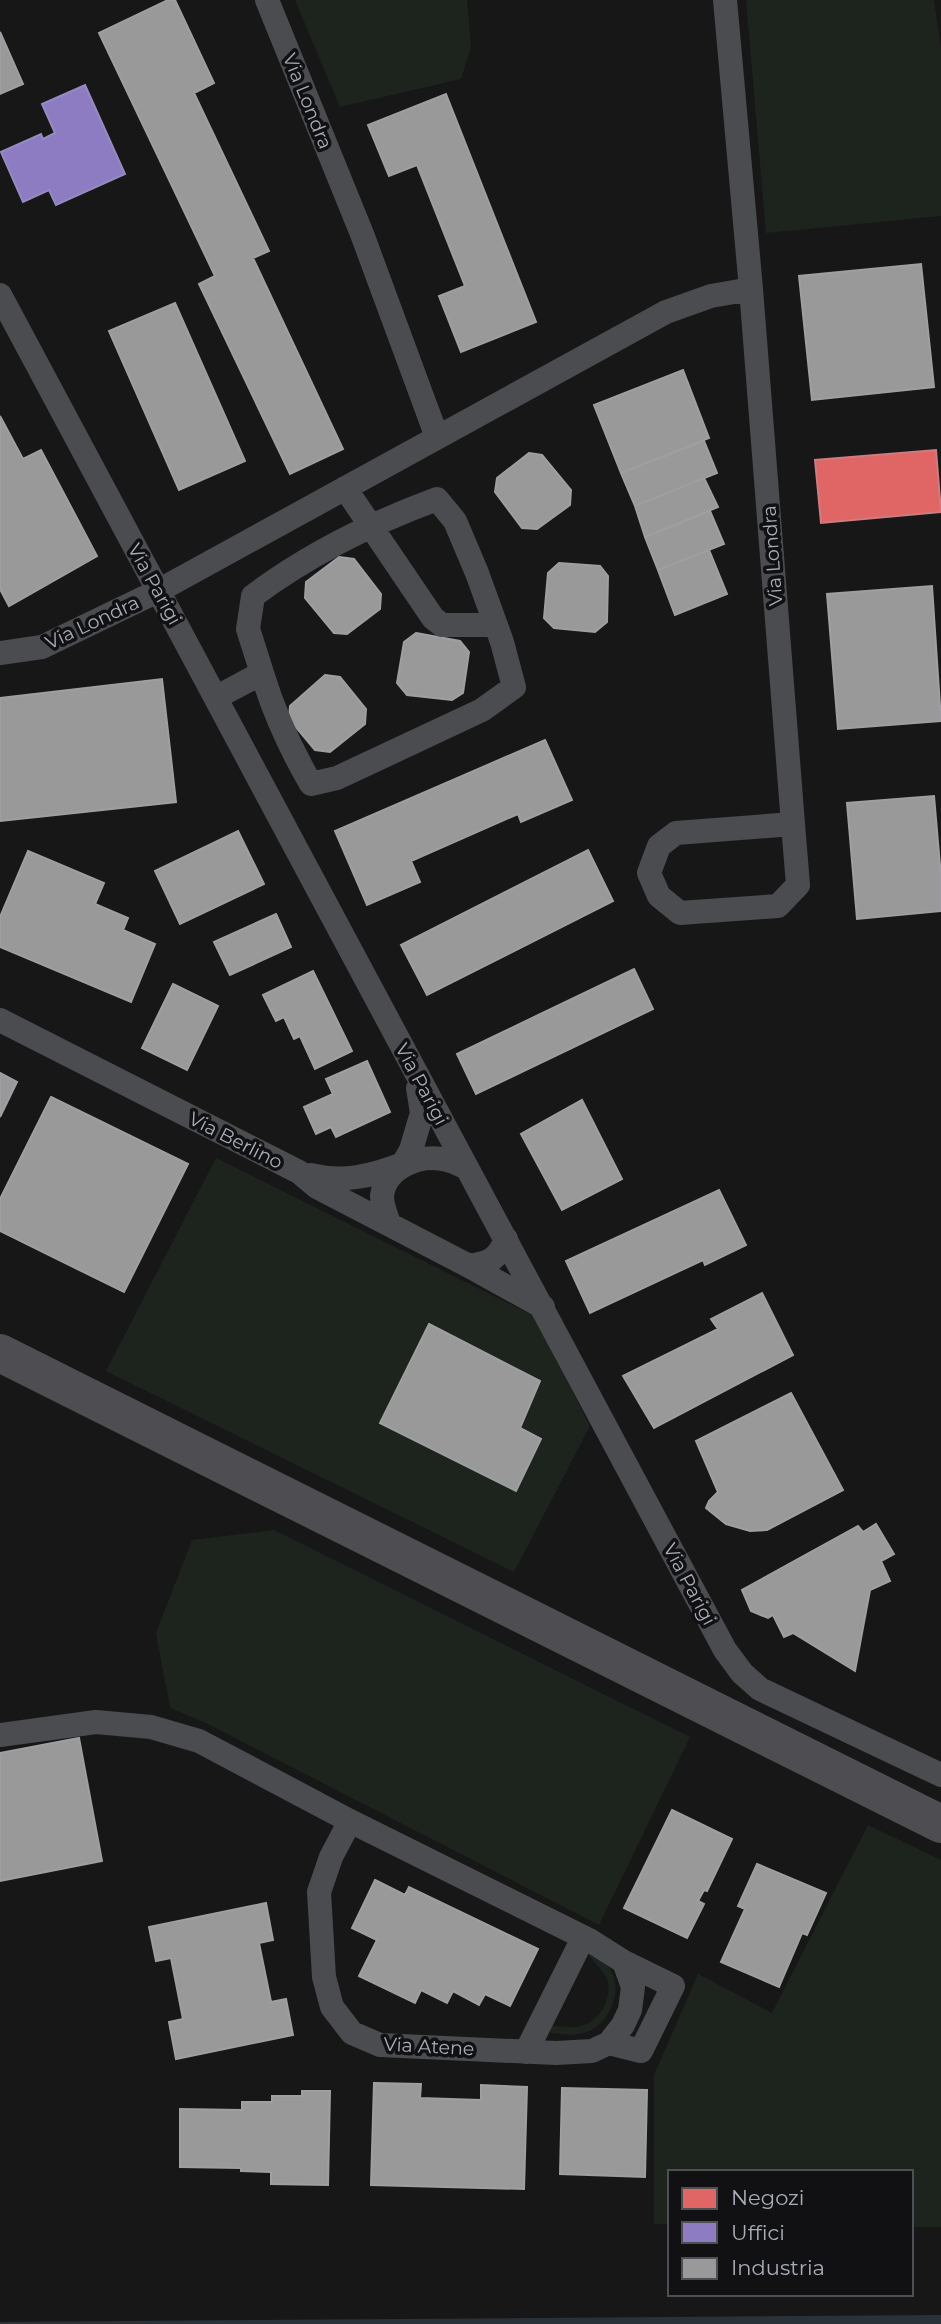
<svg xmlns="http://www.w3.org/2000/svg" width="941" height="2324" font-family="Montserrat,sans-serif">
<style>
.green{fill:#1d241e}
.water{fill:#2a3239}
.shops{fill:#e06666;stroke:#cf7b7f;stroke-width:2}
.offices{fill:#8e7cc3;stroke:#968bc0;stroke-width:2}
.industry{fill:#999;stroke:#9e9fa2;stroke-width:2}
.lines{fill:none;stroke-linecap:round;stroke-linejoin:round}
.minor{stroke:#4b4c50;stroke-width:24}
.trunk{stroke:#4e4e52;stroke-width:38}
.labels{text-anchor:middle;stroke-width:7;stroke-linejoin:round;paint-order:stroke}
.street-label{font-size:19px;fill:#a8adb8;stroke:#111113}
</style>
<rect width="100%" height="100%" fill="#171717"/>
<!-- green -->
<path class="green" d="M 295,0 L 467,0 L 471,47 L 461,79 L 340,107 Z
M 746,0 L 934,0 L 941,49 L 941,216 L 766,233 Z
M 216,1158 L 534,1316 L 590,1426 L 514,1572 L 106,1371 Z
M 274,1530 L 690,1737 L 599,1925 L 208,1724 L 170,1708 L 156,1633 L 192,1540 Z
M 868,1825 L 941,1860 L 941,2227 L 911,2227 L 911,2172 L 670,2172 L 670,2224 L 654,2224 L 654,2075 L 698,1974 L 772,2013 Z
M 588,1952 C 596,1957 606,1962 610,1969 C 624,1989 610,2022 589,2031 C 577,2037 563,2034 550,2033 L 551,2026 C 562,2026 574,2029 584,2025 C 601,2020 613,1996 607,1979 C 603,1969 591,1962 588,1952 Z"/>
<!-- water -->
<path class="water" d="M 941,2315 L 941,2324 L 0,2324 L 0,2322 Z"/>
<!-- shops -->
<path class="shops" d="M 936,450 L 941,512 L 821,523 L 815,460 Z"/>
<!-- offices -->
<path class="offices" d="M 85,85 L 125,174 L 56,205 L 49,190 L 23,202 L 1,152 L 41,134 L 43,139 L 55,133 L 42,104 Z"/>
<!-- industry -->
<path class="industry" d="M 168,0 L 175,0 L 214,83 L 194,93 L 269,251 L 253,258 L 343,449 L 290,474 L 199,284 L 215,276 L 99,33 Z
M 0,32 L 23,84 L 0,94 Z
M 446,94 L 536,322 L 461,352 L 439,296 L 465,286 L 417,165 L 389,176 L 368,125 Z
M 921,264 L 934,387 L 812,400 L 799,276 Z
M 175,303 L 245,461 L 179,490 L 109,331 Z
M 683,370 L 709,438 L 621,473 L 594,405 Z
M 0,416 L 23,459 L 41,450 L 97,556 L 9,606 L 0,589 Z
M 704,441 L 717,473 L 635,506 L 621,473 Z
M 529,453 L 542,455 L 571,490 L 570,505 L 537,529 L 522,528 L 495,492 L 497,478 Z
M 704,478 L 718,507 L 645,537 L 635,506 Z
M 710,511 L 724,544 L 658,570 L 645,537 Z
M 709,550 L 727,594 L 675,615 L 658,570 Z
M 339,557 L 354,559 L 381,594 L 380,609 L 347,634 L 334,633 L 305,598 L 306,582 Z
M 559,563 L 600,566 L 608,576 L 607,622 L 595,632 L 554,628 L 544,618 L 548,573 Z
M 932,586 L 941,721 L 838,729 L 827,594 Z
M 416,633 L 460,641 L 469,652 L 463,693 L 452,700 L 407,695 L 397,683 L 404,642 Z
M 325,675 L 340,677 L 366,709 L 365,724 L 330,752 L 315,750 L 289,719 L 290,706 Z
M 162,679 L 176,802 L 0,821 L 0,698 Z
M 545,740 L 572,800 L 521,822 L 518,814 L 411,861 L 420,882 L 367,905 L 335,831 Z
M 934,796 L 941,877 L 941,911 L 857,919 L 847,803 Z
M 238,831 L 264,884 L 180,924 L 155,871 Z
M 588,850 L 613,901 L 427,995 L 401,945 Z
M 28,851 L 104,883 L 95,904 L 128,918 L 123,930 L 155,944 L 131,1002 L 0,947 L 0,917 Z
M 276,914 L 291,947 L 230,975 L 214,942 Z
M 634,969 L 653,1009 L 476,1094 L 457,1054 Z
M 313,971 L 352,1051 L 315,1069 L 300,1036 L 294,1039 L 284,1017 L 276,1021 L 263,995 Z
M 173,984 L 218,1006 L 187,1070 L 142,1048 Z
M 367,1061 L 390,1112 L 336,1137 L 331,1127 L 316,1134 L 304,1107 L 333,1094 L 326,1079 Z
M 0,1073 L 17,1082 L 0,1117 Z
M 51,1097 L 188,1164 L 124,1292 L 0,1231 L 0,1199 Z
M 582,1100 L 622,1179 L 562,1210 L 521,1134 Z
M 719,1190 L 746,1245 L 705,1265 L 703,1260 L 590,1313 L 566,1261 Z
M 762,1293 L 793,1355 L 654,1428 L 623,1376 L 718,1329 L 711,1319 Z
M 429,1324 L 540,1381 L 520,1428 L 541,1439 L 516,1491 L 380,1423 Z
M 791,1393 L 843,1490 L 767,1530 L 750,1531 L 726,1524 L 706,1508 L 709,1501 L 718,1492 L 696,1441 Z
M 876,1524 L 894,1554 L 881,1561 L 890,1581 L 870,1590 L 855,1671 L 793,1633 L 784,1637 L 773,1615 L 768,1618 L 751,1611 L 742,1590 L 858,1526 L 863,1532 Z
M 79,1738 L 102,1861 L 0,1881 L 0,1753 Z
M 672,1810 L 732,1839 L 707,1891 L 704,1890 L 698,1901 L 704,1904 L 687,1938 L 624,1908 Z
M 757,1864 L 826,1893 L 807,1935 L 802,1933 L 779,1987 L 721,1962 L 745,1909 L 738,1906 Z
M 375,1880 L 405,1895 L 409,1887 L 538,1949 L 510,2006 L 485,1994 L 479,2005 L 453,1991 L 447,2003 L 421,1990 L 415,2003 L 359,1976 L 377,1940 L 352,1928 Z
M 266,1903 L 273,1940 L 259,1943 L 271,2002 L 286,1999 L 293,2035 L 176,2059 L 169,2022 L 183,2019 L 171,1958 L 156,1961 L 149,1927 Z
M 374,2083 L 421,2084 L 420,2098 L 481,2100 L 481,2085 L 527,2087 L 524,2189 L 371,2185 Z
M 562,2088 L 647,2090 L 645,2177 L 560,2174 Z
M 302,2091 L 330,2091 L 328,2185 L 271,2184 L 271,2172 L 241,2171 L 241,2168 L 180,2167 L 180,2109 L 242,2110 L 242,2102 L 272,2102 L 272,2096 L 302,2096 Z"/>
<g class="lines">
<!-- minor -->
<path class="minor" d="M 267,0 L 362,234 L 437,437
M 725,0 L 751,289 L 793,824 L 798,885 L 778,906 L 680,913 L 659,896 L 649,873 L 659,846 L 676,833 L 793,824
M 0,295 L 725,1650 L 742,1673 L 760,1689 L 941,1775
M 345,488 L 433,618 L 442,625 L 496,625
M 0,653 L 42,647 L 158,591 L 666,312 L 711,296 L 751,289
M 217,697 L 262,673 L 248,629 L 253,596 C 309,554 372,523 437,499 L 455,521 L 477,573 L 502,642 L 514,687 L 482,710 L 337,778 L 311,784 C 290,748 274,713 262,673
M 0,1020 L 299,1172 L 317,1187 L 469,1266 C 490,1263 498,1259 506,1239
M 310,1175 C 343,1183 372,1176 403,1164 L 411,1150 L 422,1113 L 418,1088
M 389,1223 C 386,1215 382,1206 382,1196 C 385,1167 421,1153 447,1160 C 454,1161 460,1165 467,1168
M 469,1266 L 543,1307
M 0,1735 L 96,1722 L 151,1727 L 199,1741 L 350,1821 L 591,1941 L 624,1962 L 633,1987 L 630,2010 L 623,2025 L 609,2043 L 592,2051 L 556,2053 L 380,2045 L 352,2033 L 332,2007 L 324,1977 L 319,1892 L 331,1857 L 350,1821
M 609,2043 L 641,2051 L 673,1986 L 624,1962
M 526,2052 L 583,1938"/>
<!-- trunk -->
<path class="trunk" d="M 0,1353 L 941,1824"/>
</g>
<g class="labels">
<!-- street labels -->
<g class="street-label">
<text transform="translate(308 101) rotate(68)" y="7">Via Londra</text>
<text transform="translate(772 556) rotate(-94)" y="7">Via Londra</text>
<text transform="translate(155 584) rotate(61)" y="7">Via Parigi</text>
<text transform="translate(92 622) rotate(-25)" y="7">Via Londra</text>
<text transform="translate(422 1084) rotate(62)" y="7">Via Parigi</text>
<text transform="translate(236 1140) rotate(27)" y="7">Via Berlino</text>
<text transform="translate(690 1584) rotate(62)" y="7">Via Parigi</text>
<text transform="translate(429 2046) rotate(3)" y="7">Via Atene</text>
</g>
</g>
<!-- legend -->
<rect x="668" y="2170" width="245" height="126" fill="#111113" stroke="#4d4f55" stroke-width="2"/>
<rect x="682" y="2188" width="35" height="21" fill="#e06666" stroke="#4d4f55" stroke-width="2"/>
<text x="731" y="2205" font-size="21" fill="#a8adb8">Negozi</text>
<rect x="682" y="2222" width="35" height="21" fill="#8e7cc3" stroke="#4d4f55" stroke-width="2"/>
<text x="731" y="2240" font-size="21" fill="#a8adb8">Uffici</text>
<rect x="682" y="2258" width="35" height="21" fill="#999999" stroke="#4d4f55" stroke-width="2"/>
<text x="731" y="2275" font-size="21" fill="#a8adb8">Industria</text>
</svg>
